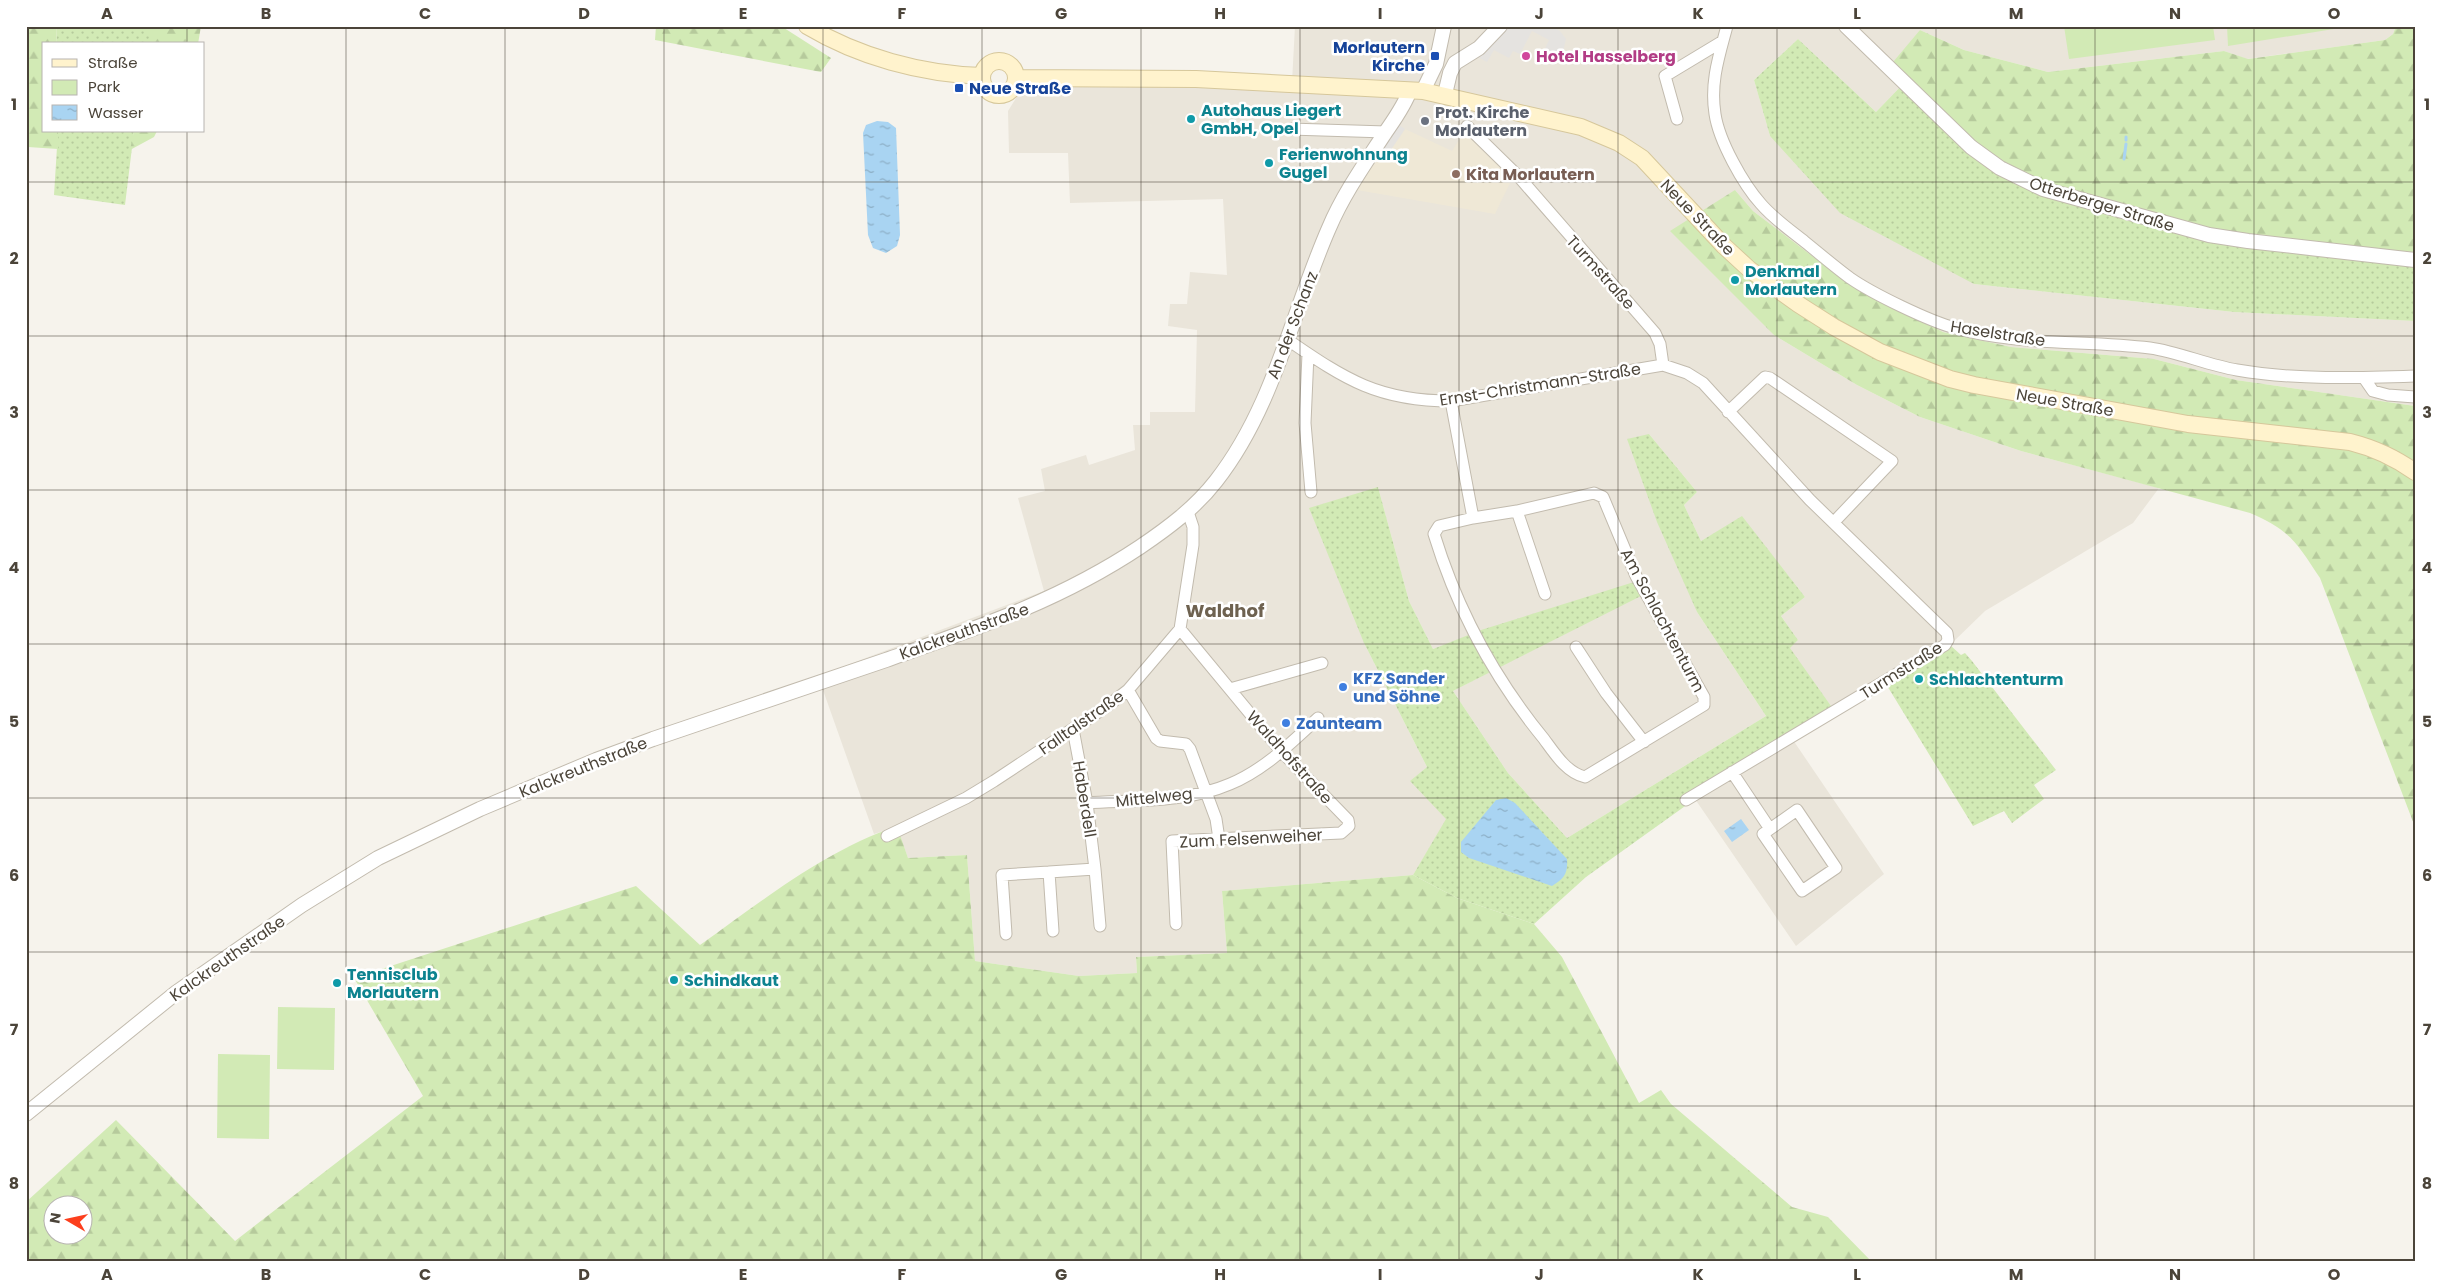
<svg xmlns="http://www.w3.org/2000/svg" width="2441" height="1288" font-family="Poppins,sans-serif">
<style>
.residential{fill:#eae5da}
.education{fill:#efe8d6}
.green{fill:url(#green-dots)}
.forest{fill:url(#forest-firs);fill-rule:evenodd}
.pitch{fill:#d2eab5}
.parking{fill:#e5e3e0}
.water{fill:url(#water-ripples)}
.lines{fill:none;stroke-linecap:round;stroke-linejoin:round}
.stream{stroke:#a9d4f2;stroke-width:3}
.minor-casing{stroke:#c2bbae;stroke-width:13}
.tertiary-casing{stroke:#c2bbae;stroke-width:16}
.secondary-casing{stroke:#d6c79b;stroke-width:18}
.minor{stroke:#fff;stroke-width:11}
.tertiary{stroke:#fff;stroke-width:14}
.secondary{stroke:#fff3cd;stroke-width:16}
.grid{fill:none;stroke:#4b4439;stroke-width:1;stroke-opacity:0.55}
.transit-dot{fill:#1a4fb4;stroke:#fff;stroke-width:2}
.hotel-dot{fill:#d1479c;stroke:#fff;stroke-width:2}
.culture-dot{fill:#0f9aa8;stroke:#fff;stroke-width:2}
.worship-dot{fill:#6b7280;stroke:#fff;stroke-width:2}
.education-dot{fill:#8d6e63;stroke:#fff;stroke-width:2}
.shop-dot{fill:#3f7fe0;stroke:#fff;stroke-width:2}
.labels{text-anchor:middle;stroke-width:5;stroke-linejoin:round;paint-order:stroke}
.transit-label{font-size:16px;font-weight:bold;fill:#164399;stroke:#fff;text-anchor:end}
.hotel-label{font-size:16px;font-weight:bold;fill:#b23c85;stroke:#fff;text-anchor:start}
.culture-label{font-size:16px;font-weight:bold;fill:#0d838f;stroke:#fff;text-anchor:start}
.worship-label{font-size:16px;font-weight:bold;fill:#5b616d;stroke:#fff;text-anchor:start}
.education-label{font-size:16px;font-weight:bold;fill:#785e54;stroke:#fff;text-anchor:start}
.street-label{font-size:16px;fill:#4b4439;stroke:#fff}
.shop-label{font-size:16px;font-weight:bold;fill:#366cbe;stroke:#fff;text-anchor:start}
.neighbourhood-label{font-size:18px;font-weight:bold;fill:#6e6250;stroke:#fff}
.neatline{fill:none;stroke:#4b4439;stroke-width:2}
.grid-label{font-size:16px;text-anchor:middle;font-weight:bold;fill:#4b4439}
</style>
<defs>
<pattern id="green-dots" width="8" height="8" patternUnits="userSpaceOnUse" patternTransform="scale(1.25)"><rect width="8" height="8" fill="#d2eab5"/><path d="M2 2h.1M6 6h.1" fill="none" stroke="#b6ca9c" stroke-width="1.8" stroke-linecap="round"/></pattern>
<pattern id="forest-firs" width="22" height="20" patternUnits="userSpaceOnUse" patternTransform="scale(1.25)"><rect width="22" height="20" fill="#d2eab5"/><path d="M5 1l3.5 6h-7zM16 11l3.5 6h-7z" fill="#b6ca9c"/></pattern>
<pattern id="water-ripples" width="26" height="14" patternUnits="userSpaceOnUse" patternTransform="scale(1.25)"><rect width="26" height="14" fill="#a9d4f2"/><path d="M2 4q2-2 4 0t4 0M15 11q2-2 4 0t4 0" fill="none" stroke="#8caec5"/></pattern>
</defs>
<rect width="100%" height="100%" fill="#f6f3ec"/>
<!-- residential -->
<path class="residential" d="M 1295,26 L 2396,26 L 2393,34 L 2385,40 L 2247,59 L 2224,51 L 2048,72 L 1964,50 L 1920,30 L 1904,83 L 1876,112 L 1798,39 L 1754,80 L 1770,136 L 1974,284 L 2234,312 L 2415,321 L 2415,406 L 2236,380 L 2154,359 L 2011,347 L 1943,332 L 1849,284 L 1753,211 L 1735,190 L 1774,335 L 1857,385 L 1920,417 L 2021,451 L 2159,488 L 2133,523 L 1985,611 L 1950,645 L 1836,713 L 1789,648 L 1798,640 L 1781,616 L 1805,597 L 1742,517 L 1701,541 L 1684,505 L 1697,492 L 1649,434 L 1697,612 L 1766,716 L 1567,838 L 1508,773 L 1453,691 L 1501,666 L 1481,631 L 1433,649 L 1409,601 L 1378,487 L 1364,643 L 1427,767 L 1411,781 L 1447,819 L 1413,875 L 1222,891 L 1227,953 L 1136,957 L 1137,973 L 1079,976 L 975,961 L 967,855 L 908,858 L 897,827 L 874,834 L 818,676 L 1044,591 L 1018,498 L 1045,491 L 1041,469 L 1086,455 L 1089,465 L 1135,450 L 1133,425 L 1150,425 L 1150,412 L 1195,412 L 1197,330 L 1168,326 L 1170,304 L 1187,304 L 1190,272 L 1227,275 L 1223,199 L 1070,203 L 1068,153 L 1009,153 L 1008,111 L 1028,79 L 1292,82 Z
M 1793,740 L 1884,874 L 1796,946 L 1695,799 Z"/>
<!-- education -->
<path class="education" d="M 1405,129 L 1452,151 L 1464,132 L 1512,179 L 1495,214 L 1357,190 L 1378,156 L 1384,159 Z"/>
<!-- green -->
<path class="green" d="M 56,26 L 149,26 L 149,44 L 57,44 Z
M 1798,39 L 1876,112 L 1904,83 L 2415,260 L 2415,321 L 2234,312 L 1974,284 L 1840,213 L 1770,136 L 1754,80 Z
M 58,131 L 134,131 L 125,205 L 54,195 Z
M 1649,434 L 1697,492 L 1684,505 L 1701,541 L 1742,516 L 1805,597 L 1781,616 L 1798,640 L 1790,648 L 1836,713 L 1695,799 L 1586,877 L 1534,924 L 1457,898 L 1413,875 L 1446,819 L 1410,781 L 1427,767 L 1364,643 L 1309,508 L 1378,487 L 1409,601 L 1433,649 L 1481,630 L 1634,582 L 1641,596 L 1453,691 L 1508,773 L 1567,838 L 1766,716 L 1697,612 L 1657,522 L 1627,439 Z
M 1950,645 L 1961,655 L 1965,653 L 1972,661 L 2056,770 L 2034,785 L 2044,799 L 2012,823 L 2004,811 L 1973,826 L 1886,684 Z"/>
<!-- forest -->
<path class="forest" d="M 26,26 L 56,26 L 57,44 L 44,44 L 44,131 L 58,131 L 58,149 L 28,147 Z
M 149,26 L 201,26 L 198,44 L 149,44 Z
M 656,26 L 781,26 L 831,58 L 821,72 L 655,40 Z
M 2396,26 L 2415,26 L 2415,260 L 2209,235 L 2000,168 L 1888,68 L 1920,30 L 1964,50 L 2048,72 L 2224,51 L 2248,59 L 2385,40 L 2393,34 Z
M 134,131 L 157,131 L 154,137 L 130,150 Z
M 1735,190 L 1753,211 L 1849,284 L 1943,332 L 2011,347 L 2154,359 L 2236,380 L 2415,406 L 2415,827 L 2320,578 C 2297,543 2290,530 2250,513 L 2021,451 L 1920,417 L 1857,385 L 1774,335 L 1670,231 Z
M 897,826 L 908,858 L 967,855 L 975,961 L 1079,976 L 1137,973 L 1136,957 L 1227,953 L 1222,891 L 1413,875 L 1457,898 L 1534,924 L 1562,957 L 1639,1103 L 1661,1090 L 1671,1104 L 1792,1207 L 1828,1217 L 1872,1262 L 26,1262 L 26,1202 L 116,1120 L 235,1241 L 423,1096 L 354,978 L 636,886 L 700,945 C 764,900 822,852 897,826 ZM 52,1206 L 82,1206 L 82,1236 L 52,1236 Z"/>
<!-- pitch -->
<path class="pitch" d="M 2064,26 L 2213,26 L 2215,40 L 2069,59 Z
M 2227,26 L 2352,26 L 2228,46 Z
M 278,1007 L 335,1008 L 334,1070 L 277,1069 Z
M 218,1054 L 270,1055 L 269,1139 L 217,1138 Z"/>
<!-- parking -->
<path class="parking" d="M 1506,26 L 1550,26 L 1560,31 L 1566,39 L 1561,60 L 1543,53 L 1549,40 L 1532,31 L 1520,54 L 1513,51 L 1509,58 L 1494,50 L 1487,62 L 1476,56 L 1492,45 Z
M 1399,125 L 1405,129 L 1384,160 L 1378,156 Z"/>
<!-- water -->
<path class="water" d="M 877,121 L 888,122 L 896,128 L 900,235 L 897,246 L 886,253 L 873,248 L 868,235 L 863,133 L 866,125 Z
M 1506,798 L 1515,803 L 1567,859 C 1568,874 1564,879 1552,886 L 1469,858 L 1461,852 L 1461,842 L 1496,800 Z
M 1741,819 L 1749,830 L 1732,842 L 1724,831 Z"/>
<g class="lines">
<!-- stream -->
<path class="stream" d="M 2126,140 L 2126,137
M 2124,159 L 2126,144"/>
<!-- minor casing -->
<g class="minor-casing">
<path id="minor" d="M 1727,26 C 1719,56 1710,82 1715,114 C 1719,141 1743,184 1761,204 C 1774,219 1790,230 1805,242 C 1820,254 1835,267 1850,278 C 1873,294 1929,321 1955,328 C 2018,346 2086,340 2150,348 C 2179,352 2207,365 2237,370 C 2295,380 2356,378 2415,376
M 1677,119 L 1665,76 L 1723,41
M 1467,126 L 1519,177 L 1655,333 L 1660,344 L 1663,365 L 1687,373 L 1703,383 L 1810,500 L 1947,633 L 1948,640 L 1945,645 L 1686,800
M 1290,129 L 1386,132
M 1288,340 C 1346,380 1379,401 1451,401 L 1663,365
M 1308,354 L 1305,423 L 1311,492
M 2364,378 L 2373,391 L 2388,395 L 2415,397
M 1451,401 L 1473,518 L 1439,526 L 1434,534 C 1457,609 1494,678 1544,739 C 1555,754 1567,773 1585,777 L 1704,705 L 1704,697 L 1636,576 L 1603,497 L 1594,493 L 1517,511 L 1473,518
M 1728,412 L 1765,377 L 1770,378 L 1892,461 L 1834,522
M 1517,511 L 1545,594
M 1576,647 L 1606,693 L 1644,742
M 1230,689 L 1322,663
M 1128,690 L 1156,738 L 1160,741 L 1186,744 L 1190,749 L 1216,819 L 1219,839
M 1073,729 L 1087,803 L 1095,869
M 1732,772 L 1770,829 L 1763,834 L 1802,891 L 1836,868 L 1797,810 L 1770,829
M 1087,803 C 1134,800 1186,803 1230,784 C 1264,770 1291,743 1318,718
M 887,836 L 966,798 L 994,781 L 1106,707 L 1128,690 L 1180,629 L 1193,545 L 1193,527 L 1188,512
M 1049,872 L 1095,869 L 1100,926
M 1176,924 L 1172,841 L 1341,833 L 1349,826 L 1348,820 L 1281,751 L 1180,629
M 1006,934 L 1002,875 L 1049,872 L 1053,931"/>
</g>
<!-- tertiary casing -->
<g class="tertiary-casing">
<path id="tertiary" d="M 1846,26 L 1971,147 L 2000,168 L 2043,189 L 2209,235 L 2248,241 L 2415,260
M 1423,91 L 1436,64 L 1444,26
M 1445,94 L 1450,73 L 1455,63 L 1479,48 L 1500,26
M 26,1114 L 177,992 L 302,905 L 378,858 L 480,809 L 596,760 L 653,739 C 731,712 809,686 886,660 C 977,628 1059,601 1140,547 C 1168,528 1195,508 1216,481 C 1274,407 1292,312 1329,228 C 1343,195 1364,165 1383,136 C 1393,121 1404,107 1410,90"/>
</g>
<!-- secondary casing -->
<g class="secondary-casing">
<path id="secondary" d="M 807,26 C 859,57 921,74 982,76
M982 78a17 17 0 1 1 34 0a17 17 0 1 1-34 0Z
M 1016,78 L 1196,79 L 1423,91 L 1581,127 L 1619,143 L 1642,158 L 1724,246 L 1749,269 L 1798,304 L 1834,327 L 1880,352 L 1950,379 L 1974,385 L 2188,424 L 2350,442 C 2374,448 2394,457 2415,472"/>
</g>
<!-- minor -->
<use href="#minor" class="minor"/>
<!-- tertiary -->
<use href="#tertiary" class="tertiary"/>
<!-- secondary -->
<use href="#secondary" class="secondary"/>
</g>
<!-- grid -->
<path class="grid" d="M 187,26 L 187,44M 346,26 L 346,1262M 505,26 L 505,1262M 664,26 L 664,1262M 823,26 L 823,1262M 982,26 L 982,1262M 1141,26 L 1141,1262M 1300,26 L 1300,1262M 1459,26 L 1459,1262M 1618,26 L 1618,1262M 1777,26 L 1777,1262M 1936,26 L 1936,1262M 2095,26 L 2095,1262M 2254,26 L 2254,1262M 187,131 L 187,1262M 26,182 L 2415,182M 26,336 L 2415,336M 26,490 L 2415,490M 26,644 L 2415,644M 26,798 L 2415,798M 26,952 L 2415,952M 26,1106 L 2415,1106"/>
<!-- markers -->
<g class="transit-dot">
<rect x="1430" y="51" width="10" height="10" rx="2.5"/>
<rect x="954" y="83" width="10" height="10" rx="2.5"/>
</g>
<circle class="hotel-dot" cx="1526" cy="56" r="5"/>
<g class="culture-dot">
<circle cx="1191" cy="119" r="5"/>
<circle cx="1269" cy="163" r="5"/>
<circle cx="1735" cy="280" r="5"/>
<circle cx="1919" cy="679" r="5"/>
<circle cx="674" cy="980" r="5"/>
<circle cx="337" cy="983" r="5"/>
</g>
<circle class="worship-dot" cx="1425" cy="121" r="5"/>
<circle class="education-dot" cx="1456" cy="174" r="5"/>
<g class="shop-dot">
<circle cx="1343" cy="687" r="5"/>
<circle cx="1286" cy="723" r="5"/>
</g>
<g class="labels">
<!-- transit labels -->
<g class="transit-label">
<text x="1425" y="53">Morlautern<tspan x="1425" dy="18">Kirche</tspan></text>
<text x="969" y="94" text-anchor="start">Neue Straße</text>
</g>
<!-- hotel labels -->
<g class="hotel-label">
<text x="1536" y="62">Hotel Hasselberg</text>
</g>
<!-- culture labels -->
<g class="culture-label">
<text x="1201" y="116">Autohaus Liegert<tspan x="1201" dy="18">GmbH, Opel</tspan></text>
<text x="1279" y="160">Ferienwohnung<tspan x="1279" dy="18">Gugel</tspan></text>
<text x="1745" y="277">Denkmal<tspan x="1745" dy="18">Morlautern</tspan></text>
<text x="1929" y="685">Schlachtenturm</text>
<text x="347" y="980">Tennisclub<tspan x="347" dy="18">Morlautern</tspan></text>
<text x="684" y="986">Schindkaut</text>
</g>
<!-- worship labels -->
<g class="worship-label">
<text x="1435" y="118">Prot. Kirche<tspan x="1435" dy="18">Morlautern</tspan></text>
</g>
<!-- education labels -->
<g class="education-label">
<text x="1466" y="180">Kita Morlautern</text>
</g>
<!-- street labels -->
<g class="street-label">
<text transform="translate(2102 204) rotate(17)" y="6">Otterberger Straße</text>
<text transform="translate(1698 217) rotate(46)" y="6">Neue Straße</text>
<text transform="translate(1601 272) rotate(48)" y="6">Turmstraße</text>
<text transform="translate(1292 325) rotate(-69)" y="6">An der Schanz</text>
<text transform="translate(1998 333) rotate(9)" y="6">Haselstraße</text>
<text transform="translate(1540 384) rotate(-9)" y="6">Ernst-Christmann-Straße</text>
<text transform="translate(2065 402) rotate(10)" y="6">Neue Straße</text>
<text transform="translate(1663 620) rotate(62)" y="6">Am Schlachtenturm</text>
<text transform="translate(964 631) rotate(-20)" y="6">Kalckreuthstraße</text>
<text transform="translate(1901 670) rotate(-32)" y="6">Turmstraße</text>
<text transform="translate(1081 722) rotate(-35)" y="6">Falltalstraße</text>
<text transform="translate(1290 757) rotate(48)" y="6">Waldhofstraße</text>
<text transform="translate(583 767) rotate(-22)" y="6">Kalckreuthstraße</text>
<text transform="translate(1154 797) rotate(-6)" y="6">Mittelweg</text>
<text transform="translate(1085 799) rotate(81)" y="6">Haberdell</text>
<text transform="translate(1251 838) rotate(-3)" y="6">Zum Felsenweiher</text>
<text transform="translate(227 958) rotate(-35)" y="6">Kalckreuthstraße</text>
</g>
<!-- shop labels -->
<g class="shop-label">
<text x="1353" y="684">KFZ Sander<tspan x="1353" dy="18">und Söhne</tspan></text>
<text x="1296" y="729">Zaunteam</text>
</g>
<!-- neighbourhood labels -->
<g class="neighbourhood-label">
<text x="1225" y="617">Waldhof</text>
</g>
</g>
<!-- border -->
<rect width="2441" height="1288" fill="none" stroke="#ffffff" stroke-width="55"/>
<!-- legend -->
<rect x="42" y="42" width="162" height="90" fill="#ffffff" stroke="#b7b4b0"/>
<rect x="52" y="59" width="25" height="8" fill="#fff3cd" stroke="#b7b4b0"/>
<text x="88" y="68" font-size="15" fill="#4b4439">Straße</text>
<rect x="52" y="80" width="25" height="15" fill="#d2eab5" stroke="#b7b4b0"/>
<text x="88" y="92" font-size="15" fill="#4b4439">Park</text>
<rect x="52" y="105" width="25" height="15" fill="url(#water-ripples)" stroke="#b7b4b0"/>
<text x="88" y="118" font-size="15" fill="#4b4439">Wasser</text>
<!-- north arrow -->
<g transform="translate(68 1220) rotate(279)"><circle r="24" fill="#ffffff" stroke="#b7b4b0"/>
<path d="M0-4L9 19L0 12L-9 19Z" fill="#fc3f1d"/>
<text y="-8" font-size="14" font-weight="bold" text-anchor="middle" fill="#4b4439">N</text>
</g>
<rect x="28" y="28" width="2386" height="1232" class="neatline"/>
<g class="grid-label">
<text x="107" y="19">A</text>
<text x="266" y="19">B</text>
<text x="425" y="19">C</text>
<text x="584" y="19">D</text>
<text x="743" y="19">E</text>
<text x="902" y="19">F</text>
<text x="1061" y="19">G</text>
<text x="1220" y="19">H</text>
<text x="1380" y="19">I</text>
<text x="1539" y="19">J</text>
<text x="1698" y="19">K</text>
<text x="1857" y="19">L</text>
<text x="2016" y="19">M</text>
<text x="2175" y="19">N</text>
<text x="2334" y="19">O</text>
<text x="14" y="110">1</text>
<text x="2427" y="110">1</text>
<text x="14" y="264">2</text>
<text x="2427" y="264">2</text>
<text x="14" y="418">3</text>
<text x="2427" y="418">3</text>
<text x="14" y="573">4</text>
<text x="2427" y="573">4</text>
<text x="14" y="727">5</text>
<text x="2427" y="727">5</text>
<text x="14" y="881">6</text>
<text x="2427" y="881">6</text>
<text x="14" y="1035">7</text>
<text x="2427" y="1035">7</text>
<text x="14" y="1189">8</text>
<text x="2427" y="1189">8</text>
<text x="107" y="1280">A</text>
<text x="266" y="1280">B</text>
<text x="425" y="1280">C</text>
<text x="584" y="1280">D</text>
<text x="743" y="1280">E</text>
<text x="902" y="1280">F</text>
<text x="1061" y="1280">G</text>
<text x="1220" y="1280">H</text>
<text x="1380" y="1280">I</text>
<text x="1539" y="1280">J</text>
<text x="1698" y="1280">K</text>
<text x="1857" y="1280">L</text>
<text x="2016" y="1280">M</text>
<text x="2175" y="1280">N</text>
<text x="2334" y="1280">O</text>
</g>
</svg>
